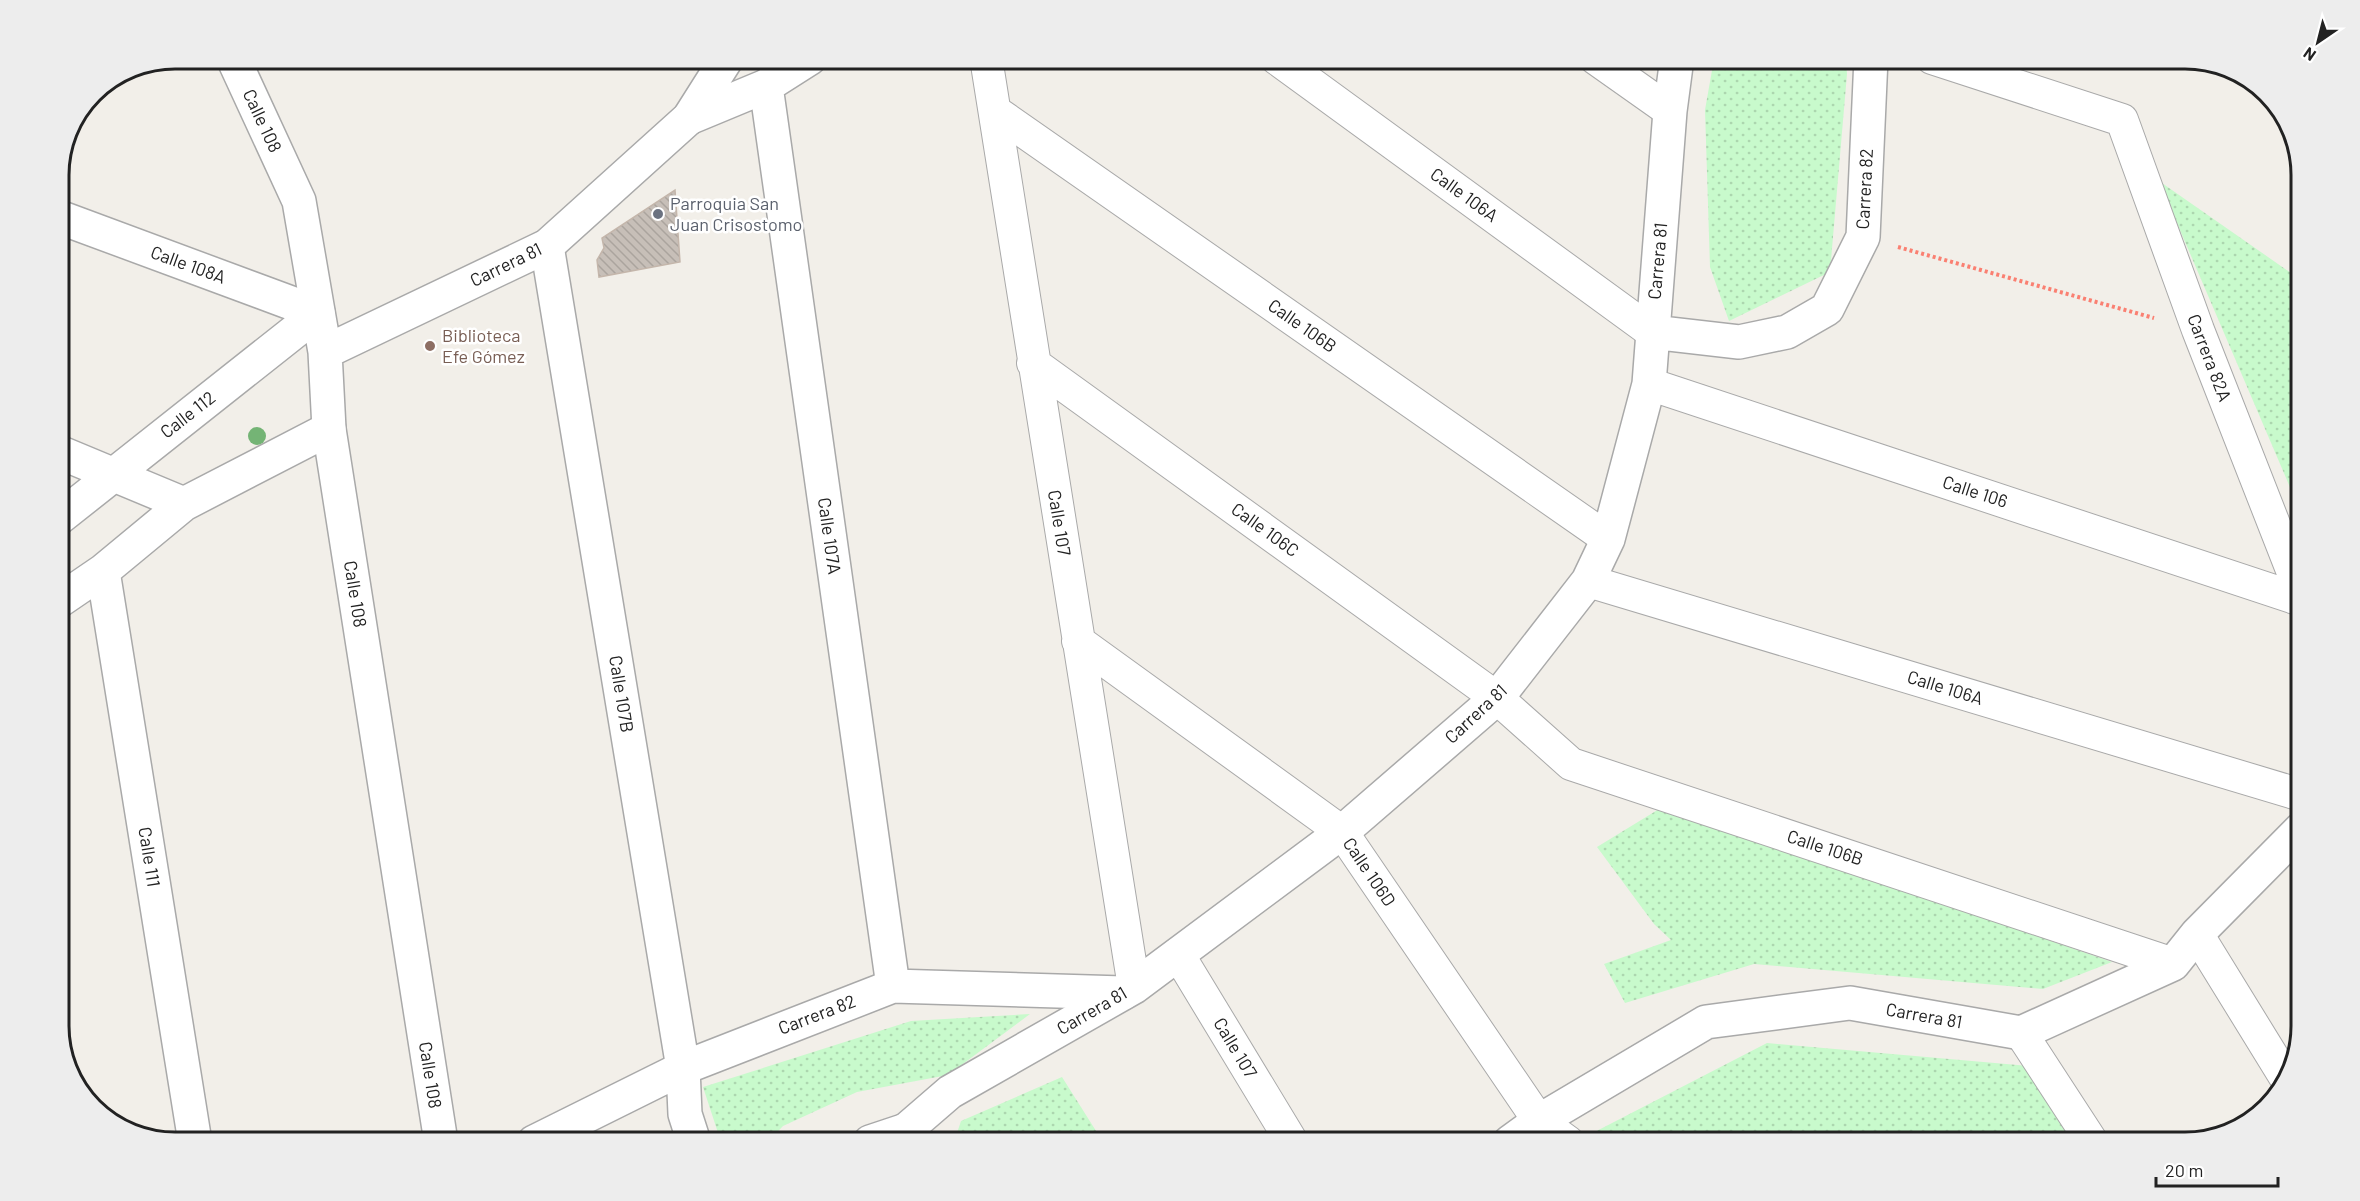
<svg xmlns="http://www.w3.org/2000/svg" width="2360" height="1201" font-family="Barlow,sans-serif">
<style>
.park{fill:url(#park-dots)}
.building{fill:url(#building-back-hatch);stroke:#c4b6ab;stroke-width:1.5}
.lines{fill:none;stroke-linecap:round;stroke-linejoin:round}
.pedestrian-casing{stroke:#a9a9a9;stroke-width:34}
.minor-casing{stroke:#a9a9a9;stroke-width:36}
.tertiary-casing{stroke:#a9a9a9;stroke-width:36}
.path{stroke:#fa8072;stroke-width:4;stroke-dasharray:3 3;stroke-linecap:butt}
.pedestrian{stroke:#fff;stroke-width:32}
.minor{stroke:#fff;stroke-width:33}
.tertiary{stroke:#fff;stroke-width:33}
.tree{fill:#74b475}
.worship-dot{fill:#6b7280;stroke:#fff;stroke-width:2}
.education-dot{fill:#8d6e63;stroke:#fff;stroke-width:2}
.labels{text-anchor:middle;stroke-width:5;stroke-linejoin:round;paint-order:stroke}
.street-label{font-size:18px;fill:#222;stroke:#fff}
.worship-label{font-size:18px;fill:#5b616d;stroke:#fff;text-anchor:start}
.education-label{font-size:18px;fill:#785e54;stroke:#fff;text-anchor:start}
.rim{fill:none;stroke:#222;stroke-width:3}
</style>
<defs>
<pattern id="park-dots" width="8" height="8" patternUnits="userSpaceOnUse" patternTransform="scale(1.5)"><rect width="8" height="8" fill="#c8facc"/><path d="M2 2h.1M6 6h.1" fill="none" stroke="#acd6af" stroke-width="1.8" stroke-linecap="round"/></pattern>
<pattern id="building-back-hatch" width="6" height="6" patternUnits="userSpaceOnUse" patternTransform="scale(1.5)"><rect width="6" height="6" fill="#c7bfb8"/><path d="M-1 5l2 2M0 0l6 6M5-1l2 2" fill="none" stroke="#aba49e"/></pattern>
</defs>
<rect width="100%" height="100%" fill="#f2efe9"/>
<!-- park -->
<path class="park" d="M 1714,59 L 1846,59 L 1847,74 L 1830,272 L 1729,321 L 1710,267 L 1705,110 Z
M 2159,181 L 2301,280 L 2301,513 Z
M 1664,806 L 2112,962 L 2043,989 L 1754,964 L 1625,1003 L 1604,964 L 1671,940 L 1654,924 L 1597,847 Z
M 1030,1014 L 948,1075 L 857,1092 L 783,1126 L 768,1142 L 721,1142 L 703,1087 L 911,1021 Z
M 1767,1043 L 2029,1066 L 2077,1142 L 1590,1142 L 1583,1138 Z
M 1062,1077 L 1103,1142 L 954,1142 L 961,1121 Z"/>
<!-- building -->
<path class="building" d="M 675,190 L 680,262 L 599,277 L 597,260 L 604,248 L 602,238 Z"/>
<g class="lines">
<!-- pedestrian casing -->
<g class="pedestrian-casing">
<path id="pedestrian" d="M 986,58 L 1134,987
M 1276,58 L 1652,332
M 1595,58 L 1670,111
M 1932,58 L 2122,120 L 2198,330 L 2301,593
M 996,112 L 1608,539
M 1033,363 L 1497,698 L 1571,764 L 2173,964
M 1649,384 L 2301,600
M 1588,581 L 2301,795
M 1078,641 L 1342,832 L 1539,1121 L 1568,1142
M 2197,934 L 2287,1080
M 1178,954 L 1292,1142
M 2021,1033 L 2092,1142"/>
</g>
<!-- minor casing -->
<g class="minor-casing">
<path id="minor" d="M 766,86 L 893,986
M 689,118 L 766,86 L 810,58
M 59,217 L 318,313
M 547,246 L 683,1068 L 685,1114 L 694,1142
M 59,452 L 184,504
M 59,518 L 318,313
M 103,571 L 195,1142
M 59,601 L 103,571 L 184,504 L 329,429
M 534,1142 L 683,1068 L 893,986 L 1123,993
M 870,1142 L 906,1130"/>
</g>
<!-- tertiary casing -->
<g class="tertiary-casing">
<path id="tertiary" d="M 233,58 L 299,201 L 325,352 L 329,429 L 441,1142
M 1652,332 L 1739,342 L 1787,332 L 1827,309 L 1863,237 L 1871,58
M 325,352 L 547,246 L 689,118 L 727,58
M 907,1142 L 906,1130 L 950,1092 L 1134,987 L 1342,832 L 1497,698 L 1588,581 L 1608,539 L 1649,384 L 1670,111 L 1677,58
M 1510,1142 L 1539,1121 L 1706,1022 L 1850,1003 L 2021,1033 L 2173,964 L 2197,934 L 2301,829"/>
</g>
<!-- path -->
<path class="path" d="M 1898,247 L 2154,318"/>
<!-- pedestrian -->
<use href="#pedestrian" class="pedestrian"/>
<!-- minor -->
<use href="#minor" class="minor"/>
<!-- tertiary -->
<use href="#tertiary" class="tertiary"/>
</g>
<!-- trees -->
<circle class="tree" cx="257" cy="436" r="9"/>
<!-- markers -->
<circle class="worship-dot" cx="658" cy="214" r="6"/>
<circle class="education-dot" cx="430" cy="346" r="6"/>
<g class="labels">
<!-- street labels -->
<g class="street-label">
<text transform="translate(262 121) rotate(65)" y="6">Calle 108</text>
<text transform="translate(1865 189) rotate(-87)" y="6">Carrera 82</text>
<text transform="translate(1464 195) rotate(36)" y="6">Calle 106A</text>
<text transform="translate(1658 261) rotate(-85)" y="6">Carrera 81</text>
<text transform="translate(188 265) rotate(20)" y="6">Calle 108A</text>
<text transform="translate(506 265) rotate(-26)" y="6">Carrera 81</text>
<text transform="translate(1302 326) rotate(35)" y="6">Calle 106B</text>
<text transform="translate(2209 358) rotate(69)" y="6">Carrera 82A</text>
<text transform="translate(188 415) rotate(-38)" y="6">Calle 112</text>
<text transform="translate(1975 492) rotate(18)" y="6">Calle 106</text>
<text transform="translate(1059 523) rotate(81)" y="6">Calle 107</text>
<text transform="translate(1265 530) rotate(36)" y="6">Calle 106C</text>
<text transform="translate(829 536) rotate(82)" y="6">Calle 107A</text>
<text transform="translate(355 594) rotate(81)" y="6">Calle 108</text>
<text transform="translate(1945 688) rotate(17)" y="6">Calle 106A</text>
<text transform="translate(621 694) rotate(81)" y="6">Calle 107B</text>
<text transform="translate(1476 714) rotate(-43)" y="6">Carrera 81</text>
<text transform="translate(1825 848) rotate(18)" y="6">Calle 106B</text>
<text transform="translate(149 857) rotate(81)" y="6">Calle 111</text>
<text transform="translate(1369 872) rotate(56)" y="6">Calle 106D</text>
<text transform="translate(1092 1011) rotate(-30)" y="6">Carrera 81</text>
<text transform="translate(817 1015) rotate(-21)" y="6">Carrera 82</text>
<text transform="translate(1924 1016) rotate(10)" y="6">Carrera 81</text>
<text transform="translate(1235 1048) rotate(59)" y="6">Calle 107</text>
<text transform="translate(430 1075) rotate(81)" y="6">Calle 108</text>
</g>
<!-- worship labels -->
<g class="worship-label">
<text x="670" y="210">Parroquia San<tspan x="670" dy="21">Juan Crisostomo</tspan></text>
</g>
<!-- education labels -->
<g class="education-label">
<text x="442" y="342">Biblioteca<tspan x="442" dy="21">Efe Gómez</tspan></text>
</g>
</g>
<!-- crop -->
<path d="M0 0H2360V1201H0ZM175 69H2185A106 106 0 0 1 2291 175V1026A106 106 0 0 1 2185 1132H175A106 106 0 0 1 69 1026V175A106 106 0 0 1 175 69Z" fill="#ededed" fill-rule="evenodd"/>
<path class="rim" d="M175 69H2185A106 106 0 0 1 2291 175V1026A106 106 0 0 1 2185 1132H175A106 106 0 0 1 69 1026V175A106 106 0 0 1 175 69Z"/>
<!-- north arrow -->
<g transform="translate(2318 42) rotate(215)" stroke="#ffffff" stroke-width="4.5" paint-order="stroke">
<path d="M0-4.5L10 22L0 15L-10 22Z" fill="#222222"/>
<text y="-9" font-size="16" font-weight="bold" text-anchor="middle" fill="#222222">N</text>
</g>
<!-- scale -->
<path d="M2156 1177v9h122v-9" fill="none" stroke="#222222" stroke-width="3"/>
<text x="2165" y="1177" font-size="18" fill="#222222" stroke="#ffffff" stroke-width="4.5" paint-order="stroke">20 m</text>
</svg>
